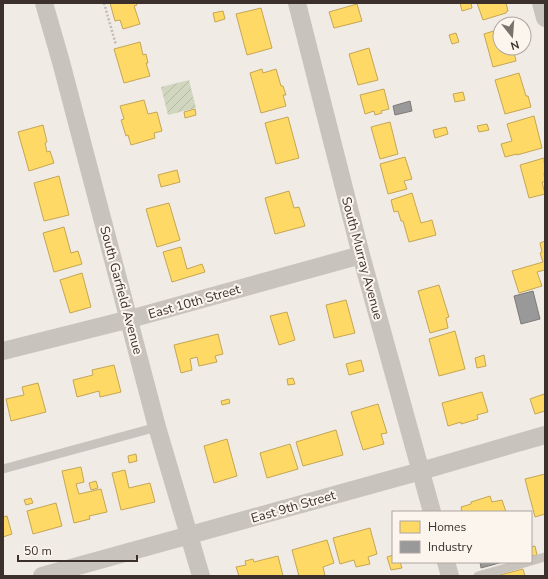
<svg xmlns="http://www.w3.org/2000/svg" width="548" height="579" font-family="'Nunito Sans',sans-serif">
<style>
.garden{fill:url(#garden-furrows)}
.homes{fill:#ffd966;stroke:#c4a654}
.industry{fill:#999;stroke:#7d7a78}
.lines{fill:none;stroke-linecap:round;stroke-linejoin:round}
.path{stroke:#c2bbb6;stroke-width:2.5;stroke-dasharray:2 2;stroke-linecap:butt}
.lane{stroke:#c9c3be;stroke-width:9}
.street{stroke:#c9c3be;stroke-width:18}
.labels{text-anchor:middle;stroke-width:4;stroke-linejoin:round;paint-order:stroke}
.street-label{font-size:13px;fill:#3b302b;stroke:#fbf5ee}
</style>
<defs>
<pattern id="garden-furrows" width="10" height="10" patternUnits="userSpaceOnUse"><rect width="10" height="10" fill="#d1d6bf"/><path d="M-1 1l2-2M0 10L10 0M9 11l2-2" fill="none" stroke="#b4b8a4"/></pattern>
</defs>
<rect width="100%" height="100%" fill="#f0ebe5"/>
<!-- garden -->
<path class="garden" d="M 189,80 L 196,108 L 168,115 L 161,87 Z"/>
<!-- homes -->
<path class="homes" d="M 110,3 L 136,3 L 137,5 L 134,6 L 140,24 L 123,29 L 120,20 L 115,21 Z
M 460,3 L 471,3 L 472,8 L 462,11 Z
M 477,3 L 506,3 L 508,11 L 506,12 L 506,13 L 483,20 Z
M 357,4 L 362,21 L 334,28 L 329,12 Z
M 261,8 L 272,48 L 247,55 L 236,14 Z
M 223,11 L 225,19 L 215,22 L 213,13 Z
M 500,29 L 500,48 L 513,48 L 516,61 L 493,67 L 484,34 Z
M 456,33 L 459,42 L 452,44 L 449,35 Z
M 140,42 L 143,55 L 146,54 L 148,63 L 146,63 L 150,76 L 124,83 L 114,49 Z
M 369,48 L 378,80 L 358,85 L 349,54 Z
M 262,69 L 263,73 L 276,69 L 281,86 L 283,86 L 286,95 L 283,95 L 286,106 L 261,113 L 250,73 Z
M 519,73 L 526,96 L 528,96 L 531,107 L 505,114 L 495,80 Z
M 384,89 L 389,109 L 381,111 L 382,113 L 375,115 L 374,111 L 365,114 L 360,95 Z
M 463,92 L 465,100 L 455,102 L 453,94 Z
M 144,100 L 148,114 L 157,112 L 162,131 L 154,133 L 155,138 L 131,145 L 128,135 L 126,136 L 121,120 L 124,119 L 120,106 Z
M 195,109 L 196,115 L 185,118 L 184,112 Z
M 534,116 L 542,148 L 517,155 L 517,154 L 505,157 L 501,144 L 512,141 L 507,124 Z
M 288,117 L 299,158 L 276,164 L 265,123 Z
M 390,122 L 398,154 L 380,159 L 371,127 Z
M 487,124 L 489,130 L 479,132 L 477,126 Z
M 43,125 L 47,142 L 45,143 L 47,152 L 50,151 L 54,163 L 29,171 L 18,132 Z
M 446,127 L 448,134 L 435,138 L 433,130 Z
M 405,157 L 412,179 L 404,181 L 407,189 L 388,194 L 380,164 Z
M 544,158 L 545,173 L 544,173 L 545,182 L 542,182 L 545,194 L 529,198 L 520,165 Z
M 177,170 L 180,182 L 161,187 L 158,175 Z
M 59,176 L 69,215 L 44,221 L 34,183 Z
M 289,191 L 294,208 L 299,207 L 305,226 L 275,234 L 265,198 Z
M 412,193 L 421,223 L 432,220 L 436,235 L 409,242 L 403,221 L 401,221 L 398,211 L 394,212 L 391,200 Z
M 169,203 L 180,240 L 157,247 L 146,209 Z
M 64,227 L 71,253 L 78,251 L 82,264 L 54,272 L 43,233 Z
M 545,241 L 545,270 L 537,272 L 542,286 L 519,293 L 512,271 L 543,262 L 540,253 L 542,252 L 540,243 Z
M 181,247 L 187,269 L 202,264 L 205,272 L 172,282 L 163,252 Z
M 82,273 L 91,307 L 70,313 L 60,280 Z
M 439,285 L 449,317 L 446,318 L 448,328 L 430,333 L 418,291 Z
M 346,300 L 355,333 L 334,338 L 326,305 Z
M 287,312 L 295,340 L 279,345 L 270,316 Z
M 455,331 L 465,369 L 439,376 L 429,339 Z
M 218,334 L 223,354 L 215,356 L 217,362 L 199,366 L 197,357 L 190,359 L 192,370 L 181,373 L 174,345 Z
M 484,355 L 486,366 L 477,368 L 475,358 Z
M 361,360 L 364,371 L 349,375 L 346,364 Z
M 114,365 L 121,392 L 100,397 L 99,391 L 77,397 L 73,380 L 93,375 L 92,370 Z
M 293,378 L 295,384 L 288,385 L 287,379 Z
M 38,383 L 46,412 L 11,421 L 6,399 L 24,395 L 22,387 Z
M 482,392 L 488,412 L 477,415 L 478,419 L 461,424 L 461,422 L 448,426 L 442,403 Z
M 544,394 L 545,398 L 545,411 L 535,414 L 530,399 Z
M 229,399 L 230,403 L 222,405 L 221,401 Z
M 378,404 L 387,433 L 381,434 L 384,444 L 363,450 L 351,412 Z
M 336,430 L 343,455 L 303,466 L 296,442 Z
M 227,439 L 237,476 L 214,483 L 204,446 Z
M 290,444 L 298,469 L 267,478 L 260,453 Z
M 136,454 L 137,461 L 129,463 L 128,456 Z
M 81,467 L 84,482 L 76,484 L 79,494 L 101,489 L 107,512 L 89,516 L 90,519 L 74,523 L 62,471 Z
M 125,470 L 129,488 L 150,483 L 155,502 L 121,510 L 112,473 Z
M 545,474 L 545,514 L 535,517 L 525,479 Z
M 96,481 L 98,488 L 91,490 L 89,483 Z
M 490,496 L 492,502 L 502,500 L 506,512 L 462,512 L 461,507 L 471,504 L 471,502 Z
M 31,498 L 33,503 L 26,505 L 24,500 Z
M 56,503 L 62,526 L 33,534 L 27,511 Z
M 7,516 L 12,534 L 3,537 L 3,517 Z
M 370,528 L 377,554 L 368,557 L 370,564 L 356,567 L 354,560 L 340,564 L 333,538 Z
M 327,540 L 334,563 L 323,567 L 325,576 L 299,576 L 292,550 Z
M 535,546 L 537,555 L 531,556 L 531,547 Z
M 393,555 L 393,562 L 400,562 L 402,568 L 391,570 L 387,557 Z
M 278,556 L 283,576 L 239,576 L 236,567 L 246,565 L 245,561 L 253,559 L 254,562 Z
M 523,569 L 525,576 L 496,576 Z"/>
<!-- industry -->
<path class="industry" d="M 410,101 L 412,111 L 395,115 L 393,106 Z
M 533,291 L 540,319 L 521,324 L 514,296 Z
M 480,562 L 503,562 L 481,568 Z"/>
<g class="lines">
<!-- path -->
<path class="path" d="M 104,3 L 116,45"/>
<!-- lane -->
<path class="lane" d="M 3,469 L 157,427
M 531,561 L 545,557
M 478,576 L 528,562"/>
<!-- street -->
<path class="street" d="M 44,3 L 61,62 L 157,427 L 201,576
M 297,3 L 361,255 L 432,512
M 541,3 L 545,18
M 3,351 L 130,319 L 361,255
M 446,562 L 450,576
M 42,576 L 421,471 L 545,435"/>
</g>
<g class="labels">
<!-- street labels -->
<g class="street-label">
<text transform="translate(363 258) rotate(75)" y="5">South Murray Avenue</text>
<text transform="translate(122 290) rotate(75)" y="5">South Garfield Avenue</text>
<text transform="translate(194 301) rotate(-16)" y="5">East 10th Street</text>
<text transform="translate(293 506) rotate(-16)" y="5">East 9th Street</text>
</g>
</g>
<!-- border -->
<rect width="548" height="579" fill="none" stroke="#3b302b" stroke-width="8"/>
<!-- legend -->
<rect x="392" y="511" width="140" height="52" fill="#fbf5ee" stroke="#aea6a0"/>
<rect x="400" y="521" width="20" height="12" fill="#ffd966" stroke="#aea6a0"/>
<text x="428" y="531" font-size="12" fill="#3b302b">Homes</text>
<rect x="400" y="541" width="20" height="12" fill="#999999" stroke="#aea6a0"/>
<text x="428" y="551" font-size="12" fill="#3b302b">Industry</text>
<!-- north arrow -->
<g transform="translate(512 36) rotate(163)"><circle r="19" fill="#fbf5ee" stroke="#aea6a0"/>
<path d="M0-3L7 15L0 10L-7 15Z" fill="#7a716c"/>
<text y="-6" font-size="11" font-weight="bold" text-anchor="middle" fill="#3b302b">N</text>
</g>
<!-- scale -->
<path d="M18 555v6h119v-6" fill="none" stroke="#3b302b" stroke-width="2"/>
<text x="24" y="555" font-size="12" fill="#3b302b" stroke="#fbf5ee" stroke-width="3" paint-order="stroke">50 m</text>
</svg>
